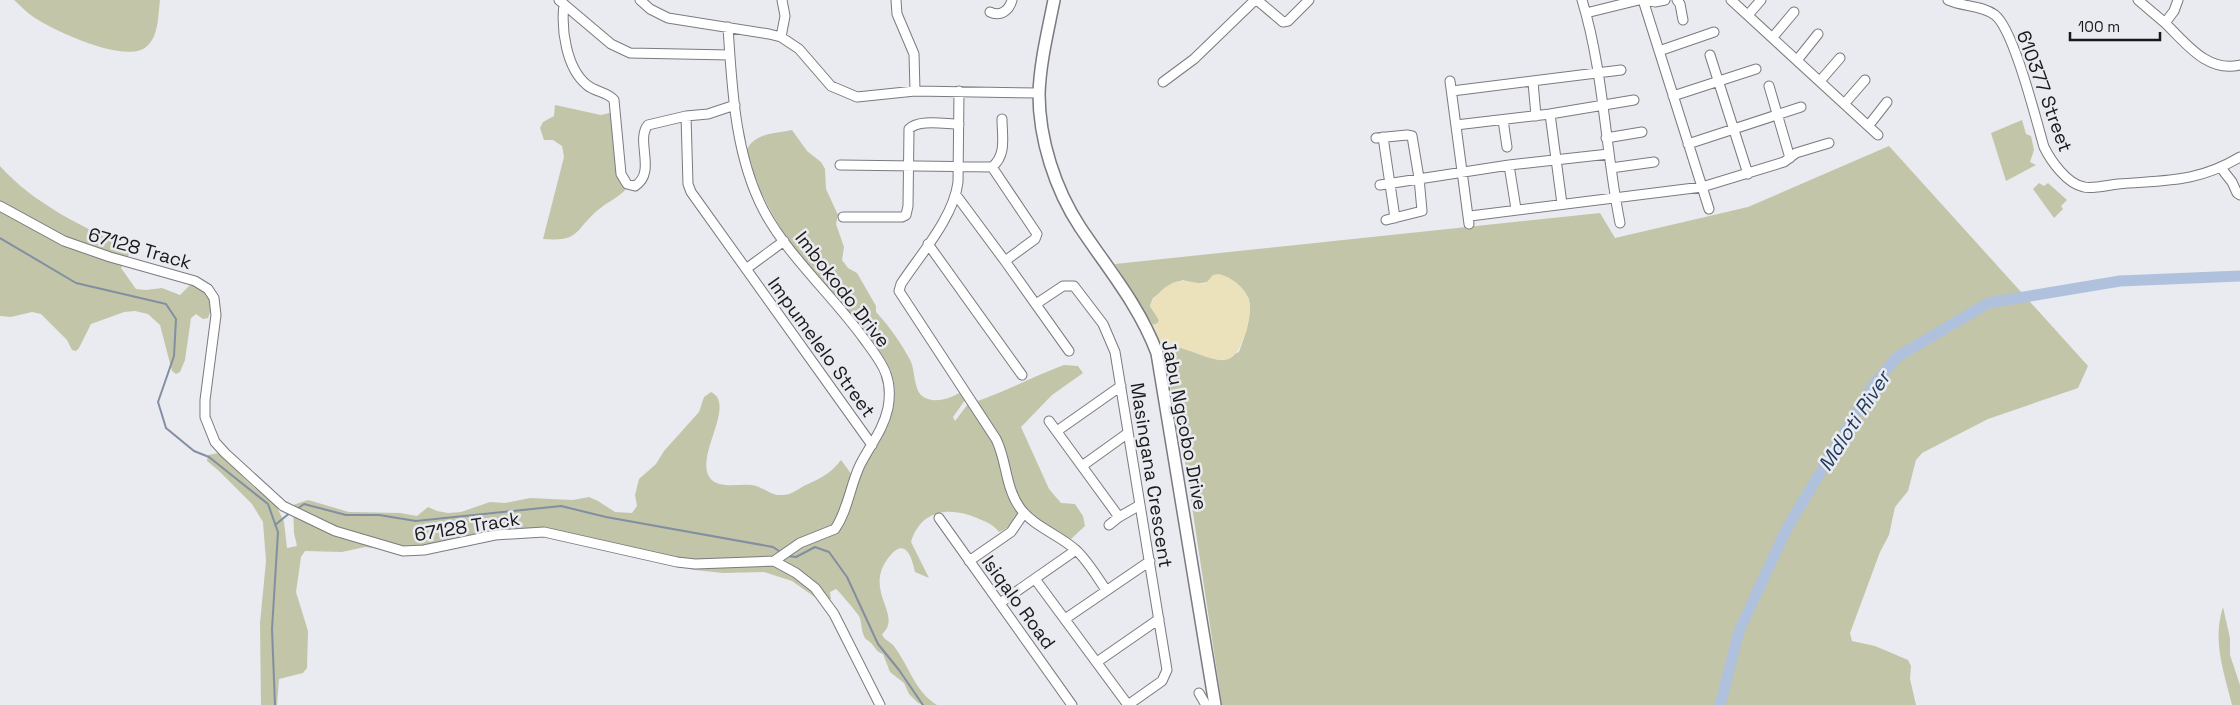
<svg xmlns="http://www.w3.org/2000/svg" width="2240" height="705" font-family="'Space Grotesk',sans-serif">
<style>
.green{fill:#c2c5a7}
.sand{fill:#ebe2bc}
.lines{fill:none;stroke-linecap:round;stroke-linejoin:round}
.stream{stroke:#828fa2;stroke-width:2}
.river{stroke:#afc1dc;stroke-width:11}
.minor-casing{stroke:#797b7f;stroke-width:11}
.major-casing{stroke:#797b7f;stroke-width:14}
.minor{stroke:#fff;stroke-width:9}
.major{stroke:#fff;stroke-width:11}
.labels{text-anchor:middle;stroke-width:5;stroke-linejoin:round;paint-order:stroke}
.street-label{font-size:19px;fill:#19191b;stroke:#e9ebf0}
.water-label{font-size:20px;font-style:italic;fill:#213b60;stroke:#e9ebf0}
</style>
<rect width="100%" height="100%" fill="#e9ebf0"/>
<!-- green -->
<path class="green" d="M 14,0 L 160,0 C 158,15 159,37 146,47 C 125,64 55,31 35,18 C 27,13 21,6 14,0 Z
M 555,105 L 601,115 L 613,112 L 619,178 L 622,186 L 626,189 C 618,198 607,202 598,210 C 574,230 581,242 543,239 L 564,157 L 562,146 L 553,140 L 544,140 L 540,128 L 543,122 L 554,116 Z
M 2022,120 L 2026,134 L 2031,136 L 2034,150 L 2030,162 L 2036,165 L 2006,181 L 1991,133 Z
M 792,130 L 807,151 L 821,162 L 825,169 L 826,189 L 838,215 L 836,224 L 844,247 L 842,260 L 848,268 L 857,273 L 876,306 L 876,312 C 890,327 902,344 911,362 C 915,372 914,388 921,395 C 932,405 950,399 961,392 L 965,400 L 953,417 L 955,421 L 968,404 C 978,418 991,433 997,450 C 1005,473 1003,495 1021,514 L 1011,526 L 999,532 C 993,524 986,522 977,518 C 948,506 921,510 911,542 L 929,578 L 915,572 C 912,557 905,536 889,557 C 862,591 904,615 882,634 C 884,640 889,641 893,645 C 909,665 914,691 937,705 L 922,705 L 917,702 L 909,694 L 904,683 L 890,672 L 883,654 C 876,651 876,649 872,644 C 869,640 865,640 864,636 C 861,630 862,623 859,616 C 858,614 839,591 836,589 L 830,592 L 831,599 L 819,600 L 792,581 L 764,572 L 723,573 L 695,570 L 558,538 L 536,535 L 511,537 L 468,544 L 388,550 L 365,547 L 342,552 L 305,551 L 301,557 L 296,592 L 308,631 L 307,668 L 303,673 L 279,679 L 277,705 L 261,705 L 260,623 L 266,561 L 263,522 L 252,504 L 219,471 L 207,461 L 208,455 L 219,453 L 249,483 L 277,507 L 284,522 L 287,548 L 297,546 L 294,533 L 293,505 L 308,500 L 349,512 L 400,513 L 417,516 L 428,507 L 437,511 L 448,513 L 461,512 L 490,502 L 505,503 L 530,498 L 573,500 L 589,497 L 598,501 L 615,512 L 632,513 L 637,506 L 635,495 L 639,479 L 656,464 L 664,451 L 699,412 L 704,397 L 711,392 C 737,404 694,457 710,478 C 718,489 740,484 751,485 C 762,486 770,495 780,495 C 792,496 798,488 808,484 C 823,477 831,473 841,460 L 852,475 C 868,462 881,443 889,423 C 895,407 897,387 891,371 C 886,359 878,349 870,339 C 847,308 820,282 797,251 C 773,220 756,187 747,149 C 757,132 775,134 792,130 Z
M 1889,146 L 2088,366 L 2078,388 L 1988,419 L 1922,453 L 1916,460 L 1908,491 L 1895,507 L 1889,535 L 1880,552 L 1850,633 L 1852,641 L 1875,646 L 1908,660 L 1911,666 L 1910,679 L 1916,705 L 1222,705 L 1186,467 L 1162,346 L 1181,348 L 1220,360 L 1239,352 C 1245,336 1253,314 1248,297 L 1207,282 L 1196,284 L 1183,280 L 1172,284 L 1153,298 L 1150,306 L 1159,320 L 1158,323 L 1153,325 L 1115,264 L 1600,213 L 1615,238 L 1748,207 Z
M 0,166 C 34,204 83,227 128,248 L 130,253 L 121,268 L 136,289 L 146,290 L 162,288 L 180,295 L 193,282 C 210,293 216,299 208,318 L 203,319 L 196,314 L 191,318 L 185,360 L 180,372 L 176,374 L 172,371 L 160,325 L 148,314 L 135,311 L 124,312 L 91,324 L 79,348 L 76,351 L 72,350 L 67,340 L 41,314 L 32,312 L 11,317 L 0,316 Z
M 2039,183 L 2044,186 L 2048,183 L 2067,200 L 2061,206 L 2063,209 L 2054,218 L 2033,189 Z
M 1064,365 L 1078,366 L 1083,373 L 1052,395 L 1021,427 L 1049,489 L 1061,503 L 1075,504 L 1083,516 L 1085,526 L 1071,539 L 1044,523 L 1024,509 L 1016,497 L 1007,462 L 975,402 C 1005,392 1034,376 1064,365 Z
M 2223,607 L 2230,638 L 2230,655 L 2240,685 L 2240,705 L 2232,705 C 2224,672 2212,641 2223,607 Z"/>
<!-- sand -->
<path class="sand" d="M 1219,274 C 1231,277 1243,286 1248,297 C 1255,310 1243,353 1229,359 C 1216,364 1194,351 1181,348 C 1175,347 1168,347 1162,346 L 1153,325 L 1158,323 L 1159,320 L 1150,306 C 1154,296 1168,282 1180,281 C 1188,280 1197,284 1205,284 L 1213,275 Z"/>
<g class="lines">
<!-- stream -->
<path class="stream" d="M 0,238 L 76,283 L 166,304 L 176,319 L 174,356 L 158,402 L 166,428 L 194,451 L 209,457 L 268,504 L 278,532 L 272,629 L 275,705
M 297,509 L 304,504 L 346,515 L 379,515 L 416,521 L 561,506 L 606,517 L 773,547 L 782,553
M 275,525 L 291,512
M 788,556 L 796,557 L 815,547 L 829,552 L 847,577 L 878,644 L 899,670 L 923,705"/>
<!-- river -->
<path class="river" d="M 1720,705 L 1739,631 L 1787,528 L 1871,388 L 1897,357 L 1988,303 L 2120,281 L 2240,276"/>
<!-- minor casing -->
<g class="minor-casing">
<path id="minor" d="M 559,0 L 611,44 L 630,53 L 730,55
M 640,0 L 650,9 L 668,18 L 769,34 L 781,37 L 799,49 L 831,86 L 857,97 L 915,91 L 1039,93
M 896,0 L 897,14 L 914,54 L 915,91
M 1257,0 L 1283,22 L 1288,21 L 1309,0
M 1582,0 C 1604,72 1605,149 1620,223
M 1643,0 L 1709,209
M 1646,0 L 1655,2 L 1665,0
M 1677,0 L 1680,4 L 1683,20
M 1731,0 L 1878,135
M 1948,0 C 1963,7 1981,5 1995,15 C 2014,30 2036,120 2044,147 C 2051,161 2067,184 2084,187 C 2093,189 2108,185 2118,184 C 2166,180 2196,183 2240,157
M 2138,0 C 2147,8 2156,15 2165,23 C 2186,43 2207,73 2240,65
M 564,4 C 561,29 566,68 587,85 C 595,92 608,92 614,100 L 621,174 L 627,184 L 635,186 C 657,172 635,140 648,125 L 686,116 L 708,114 L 735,105
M 990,12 C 1000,17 1009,11 1012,0
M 1586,13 L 1639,0
M 1748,15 L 1761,0
M 2165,23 L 2174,11 L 2178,0
M 728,27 C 732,89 735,156 764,211 C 788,256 834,297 864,339 C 872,350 882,362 886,374 C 890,385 890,397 888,408 C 883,431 870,445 860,465 C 850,486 848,510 835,529 L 800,543 L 774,561
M 781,37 L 785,16 L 782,0
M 1773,37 L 1794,12
M 1659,51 L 1714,32
M 1710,55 L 1748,174
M 1798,59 L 1818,34
M 1450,81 L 1469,224
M 1820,81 L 1840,58
M 1163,82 L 1194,59 L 1255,0
M 1533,82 L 1536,116
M 1769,86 L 1790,158
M 959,91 L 958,182 C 954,217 920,255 901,284 L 899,291 L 996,439 C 1007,461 1005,487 1020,508 C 1034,527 1058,534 1076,550 C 1088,561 1097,577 1106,590
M 1452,91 L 1621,70
M 1673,96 L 1756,69
M 1845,103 L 1865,80
M 1550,114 L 1562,204
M 686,116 L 688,184 L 691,192 L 872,445
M 1503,120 L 1507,147
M 1456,125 L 1550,114 L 1634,100
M 1869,125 L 1887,102
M 1383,137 L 1395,218
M 1376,138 L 1407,135 L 1412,136 L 1419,178 L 1422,211 L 1386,220
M 1606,138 L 1642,132
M 1688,144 L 1801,107
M 840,165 L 992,167 C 1007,155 1002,136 1002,119
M 1509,165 L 1516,209
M 992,167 L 1037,234 L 1035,239 L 1005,261
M 1611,168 L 1654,162
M 2221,168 L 2232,182 L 2237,193 L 2240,195
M 1380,185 L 1509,165 L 1609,154
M 956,195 L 1005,261 L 1069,351
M 0,206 L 64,241 L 110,257 L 195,281 L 208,289 L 214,298 L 216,315 L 205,400 L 205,417 L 215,442 L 225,453 L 283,506 L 335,531 L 403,551 L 424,550 L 495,535 L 544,532 L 677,562 L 695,564 L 774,561 L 796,573 L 815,588 L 834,614 L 880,705
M 1470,216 L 1702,187 L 1784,162 L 1796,153 L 1829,143
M 843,217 L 902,217 L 906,215 L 908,206 L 909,129 C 918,119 945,124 959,124
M 928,244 L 1022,375
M 746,269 L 784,241
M 1036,304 L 1063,286 L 1074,286 L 1103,324 L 1115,352 L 1167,670 L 1162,681 L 1128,705
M 1049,421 L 1119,517 L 1140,505
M 1057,431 L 1121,386
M 1082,466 L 1128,433
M 939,518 L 1072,705
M 1109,525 L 1119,517
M 969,561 L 1011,532 L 1024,513
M 1035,579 L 1128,705
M 1000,603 L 1076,550
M 1065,619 L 1150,561
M 1097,662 L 1159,619
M 1199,693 L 1206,705"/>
</g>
<!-- major casing -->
<g class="major-casing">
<path id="major" d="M 1054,0 C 1048,31 1040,62 1039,94 C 1039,139 1055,189 1080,227 C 1108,269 1139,305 1157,353 L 1215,705"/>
</g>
<!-- minor -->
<use href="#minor" class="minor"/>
<!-- major -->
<use href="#major" class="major"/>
</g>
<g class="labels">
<!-- street labels -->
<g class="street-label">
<text transform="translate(2045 91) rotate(70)" y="7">610377 Street</text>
<text transform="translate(140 248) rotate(16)" y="7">67128 Track</text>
<text transform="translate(843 289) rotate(52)" y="7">Imbokodo Drive</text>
<text transform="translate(822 347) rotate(54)" y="7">Impumelelo Street</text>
<text transform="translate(1185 425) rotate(79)" y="7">Jabu Ngcobo Drive</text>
<text transform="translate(1152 475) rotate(81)" y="7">Masingana Crescent</text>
<text transform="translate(467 526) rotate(-9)" y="7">67128 Track</text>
<text transform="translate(1019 602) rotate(54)" y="7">Isiqalo Road</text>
</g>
<!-- water labels -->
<g class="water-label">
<text transform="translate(1854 421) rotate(-57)" y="7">Mdloti River</text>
</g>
</g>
<!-- scale -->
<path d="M2070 32v8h90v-8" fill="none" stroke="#19191b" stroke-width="2.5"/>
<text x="2078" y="32" font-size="15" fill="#19191b" stroke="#e9ebf0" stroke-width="4" paint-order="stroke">100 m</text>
</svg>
